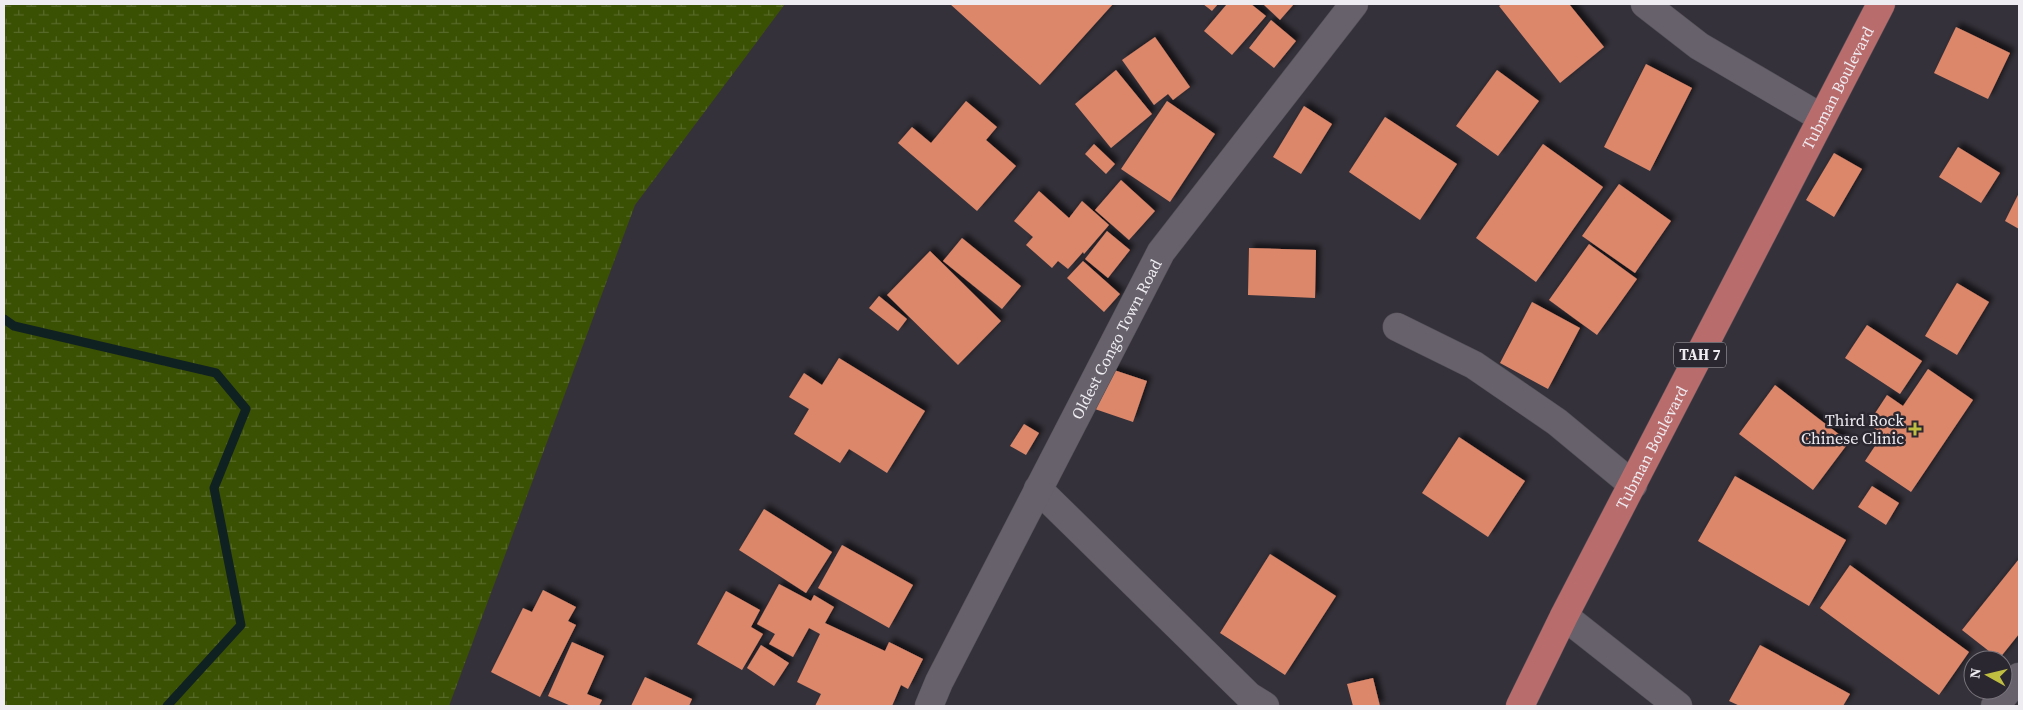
<svg xmlns="http://www.w3.org/2000/svg" width="2023" height="710" font-family="'Source Serif 4',serif">
<style>
.wetland{fill:url(#wetland-marsh)}
.lines{fill:none;stroke-linecap:round;stroke-linejoin:round}
.stream{stroke:#102122;stroke-width:9}
.building{fill:#dc876b;filter:url(#shadow)}
.minor-casing{stroke:#534f57;stroke-width:29}
.trunk-casing{stroke:#534f57;stroke-width:29}
.minor{stroke:#66616b;stroke-width:28}
.trunk{stroke:#b86c6c;stroke-width:28}
.poi-dot{fill:#bfbe41;stroke:#2b2730;stroke-width:2}
.labels{text-anchor:middle;stroke-width:5;stroke-linejoin:round;paint-order:stroke}
.shield{fill:#2b2730;stroke:#b4b0b7;stroke-width:1}
.shield-label{font-size:15px;font-weight:bold;fill:#eeebf1}
.street-label{font-size:16px;fill:#eeebf1;stroke:#2b2730}
.poi-label{font-size:16px;fill:#eeebf1;stroke:#2b2730;text-anchor:end}
</style>
<defs>
<pattern id="wetland-marsh" width="20" height="14" patternUnits="userSpaceOnUse" patternTransform="scale(1.25)"><rect width="20" height="14" fill="#3a5003"/><path d="M1 5h8M5 5V1M11 12h8M15 12V8" fill="none" stroke="#576928"/></pattern>
<filter id="shadow"><feDropShadow dx="4.5" dy="-4.5" stdDeviation="2.5" flood-color="#0009"/></filter>
</defs>
<rect width="100%" height="100%" fill="#35313a"/>
<!-- wetland -->
<path class="wetland" d="M 4,4 L 785,4 L 635,205 L 449,706 L 4,706 Z"/>
<g class="lines">
<!-- stream -->
<path class="stream" d="M 4,319 L 14,326 L 216,373 L 246,409 L 214,488 L 241,625 L 167,706"/>
</g>
<!-- building -->
<path class="building" d="M 950,4 L 1113,4 L 1040,85 Z
M 1203,4 L 1218,4 L 1212,11 Z
M 1227,4 L 1251,4 L 1266,16 L 1232,55 L 1204,31 Z
M 1263,4 L 1294,4 L 1280,20 Z
M 1502,4 L 1569,4 L 1604,47 L 1560,83 L 1499,6 Z
M 1271,20 L 1296,41 L 1274,68 L 1249,48 Z
M 1956,27 L 2010,53 L 1988,99 L 1934,73 Z
M 1155,37 L 1190,87 L 1173,100 L 1168,94 L 1154,105 L 1122,60 Z
M 1646,64 L 1692,88 L 1650,171 L 1604,147 Z
M 1116,70 L 1152,114 L 1111,148 L 1075,104 Z
M 1497,70 L 1539,101 L 1498,156 L 1456,126 Z
M 966,101 L 997,127 L 986,140 L 1016,166 L 977,211 L 898,143 L 912,127 L 931,143 Z
M 1167,101 L 1215,134 L 1170,202 L 1121,169 Z
M 1304,106 L 1332,124 L 1301,174 L 1273,157 Z
M 1385,117 L 1457,164 L 1420,220 L 1349,172 Z
M 1094,144 L 1115,164 L 1106,174 L 1085,154 Z
M 1543,144 L 1603,187 L 1536,282 L 1476,238 Z
M 1958,147 L 2000,173 L 1981,203 L 1939,177 Z
M 1834,153 L 1862,169 L 1834,217 L 1806,200 Z
M 1121,180 L 1155,211 L 1129,240 L 1095,210 Z
M 1619,184 L 1671,221 L 1635,273 L 1582,236 Z
M 1039,191 L 1069,218 L 1082,201 L 1109,225 L 1084,254 L 1083,252 L 1068,269 L 1058,261 L 1052,268 L 1026,245 L 1033,237 L 1014,221 Z
M 2019,193 L 2019,229 L 2005,221 Z
M 1107,231 L 1130,250 L 1108,278 L 1085,259 Z
M 962,238 L 1021,286 L 1002,309 L 943,261 Z
M 1589,244 L 1637,279 L 1597,335 L 1549,300 Z
M 1249,248 L 1316,250 L 1315,298 L 1248,295 Z
M 930,251 L 1001,321 L 958,365 L 887,295 Z
M 1083,261 L 1120,294 L 1104,312 L 1067,278 Z
M 1957,283 L 1989,302 L 1957,355 L 1925,336 Z
M 879,296 L 907,319 L 898,331 L 869,308 Z
M 1532,302 L 1580,328 L 1548,389 L 1500,363 Z
M 1867,325 L 1922,361 L 1900,394 L 1845,358 Z
M 839,358 L 925,411 L 887,473 L 849,449 L 840,463 L 794,434 L 809,409 L 789,397 L 804,373 L 822,385 Z
M 1102,366 L 1147,381 L 1133,422 L 1089,407 Z
M 1928,369 L 1973,400 L 1911,492 L 1865,461 L 1883,434 L 1868,424 L 1887,395 L 1903,406 Z
M 1775,385 L 1849,442 L 1813,490 L 1739,434 Z
M 1024,424 L 1039,433 L 1026,455 L 1010,446 Z
M 1459,437 L 1525,481 L 1488,537 L 1422,493 Z
M 1735,476 L 1846,540 L 1809,606 L 1698,541 Z
M 1872,486 L 1899,503 L 1886,525 L 1858,507 Z
M 764,509 L 832,552 L 806,593 L 739,550 Z
M 842,545 L 913,585 L 889,628 L 818,588 Z
M 1270,554 L 1336,596 L 1285,675 L 1220,633 Z
M 2019,559 L 2019,634 L 1999,659 L 1962,630 Z
M 1850,565 L 1969,652 L 1939,695 L 1820,608 Z
M 779,584 L 811,601 L 814,595 L 834,607 L 825,623 L 885,651 L 889,642 L 923,659 L 908,689 L 901,685 L 892,706 L 815,706 L 821,694 L 797,682 L 820,634 L 809,628 L 793,657 L 769,644 L 775,634 L 757,624 Z
M 543,590 L 576,607 L 568,621 L 576,625 L 540,697 L 491,672 L 523,608 L 532,612 Z
M 726,591 L 760,610 L 751,627 L 763,634 L 742,670 L 697,644 Z
M 572,642 L 604,656 L 587,694 L 602,700 L 599,706 L 571,706 L 548,696 Z
M 761,645 L 789,663 L 774,686 L 747,668 Z
M 1760,645 L 1850,694 L 1843,706 L 1740,706 L 1729,701 Z
M 645,677 L 692,699 L 689,706 L 631,706 Z
M 1373,678 L 1380,706 L 1353,706 L 1347,684 Z"/>
<g class="lines">
<!-- minor casing -->
<g class="minor-casing">
<g id="minor">
<path d="M 1645,4 L 1699,46 L 1822,118"/>
<path d="M 1397,327 L 1474,365 L 1557,422 L 1633,485"/>
<path d="M 1038,489 L 1249,696 L 1265,706"/>
<path d="M 1564,616 L 1678,706"/>
<path id="s1" d="M 929,706 L 939,682 L 1161,252 L 1354,4"/>
<path d="M 1995,706 L 2019,677"/>
</g>
</g>
<!-- trunk casing -->
<g class="trunk-casing">
<g id="trunk">
<path id="s2" d="M 1520,706 L 1564,616 L 1881,4"/>
</g>
</g>
<!-- minor -->
<use href="#minor" class="minor"/>
<!-- trunk -->
<use href="#trunk" class="trunk"/>
</g>
<!-- markers -->
<path class="poi-dot" d="M1912.5 421.5h5v5h5v5h-5v5h-5v-5h-5v-5h5z"/>
<g class="labels">
<!-- shield labels -->
<rect class="shield" x="1674" y="342.5" width="52" height="25" rx="4"/>
<g class="shield-label">
<text x="1700" y="360">TAH 7</text>
</g>
<!-- street labels -->
<g class="street-label">
<text dy="6" stroke="none"><textPath href="#s2" startOffset="695">Tubman Boulevard</textPath></text>
<text dy="6" stroke="none"><textPath href="#s1" startOffset="412">Oldest Congo Town Road</textPath></text>
<text dy="6" stroke="none"><textPath href="#s2" startOffset="290">Tubman Boulevard</textPath></text>
</g>
<!-- poi labels -->
<g class="poi-label">
<text x="1904" y="426">Third Rock<tspan x="1904" dy="18">Chinese Clinic</tspan></text>
</g>
</g>
<!-- border -->
<rect width="2023" height="710" fill="none" stroke="#eeebf1" stroke-width="10"/>
<!-- north arrow -->
<g transform="translate(1988 675) rotate(278)"><circle r="24" fill="#2b2730" stroke="#79757d"/>
<path d="M0-4L9 19L0 12L-9 19Z" fill="#bfbe41"/>
<text y="-8" font-size="14" font-weight="bold" text-anchor="middle" fill="#eeebf1">N</text>
</g>
</svg>
